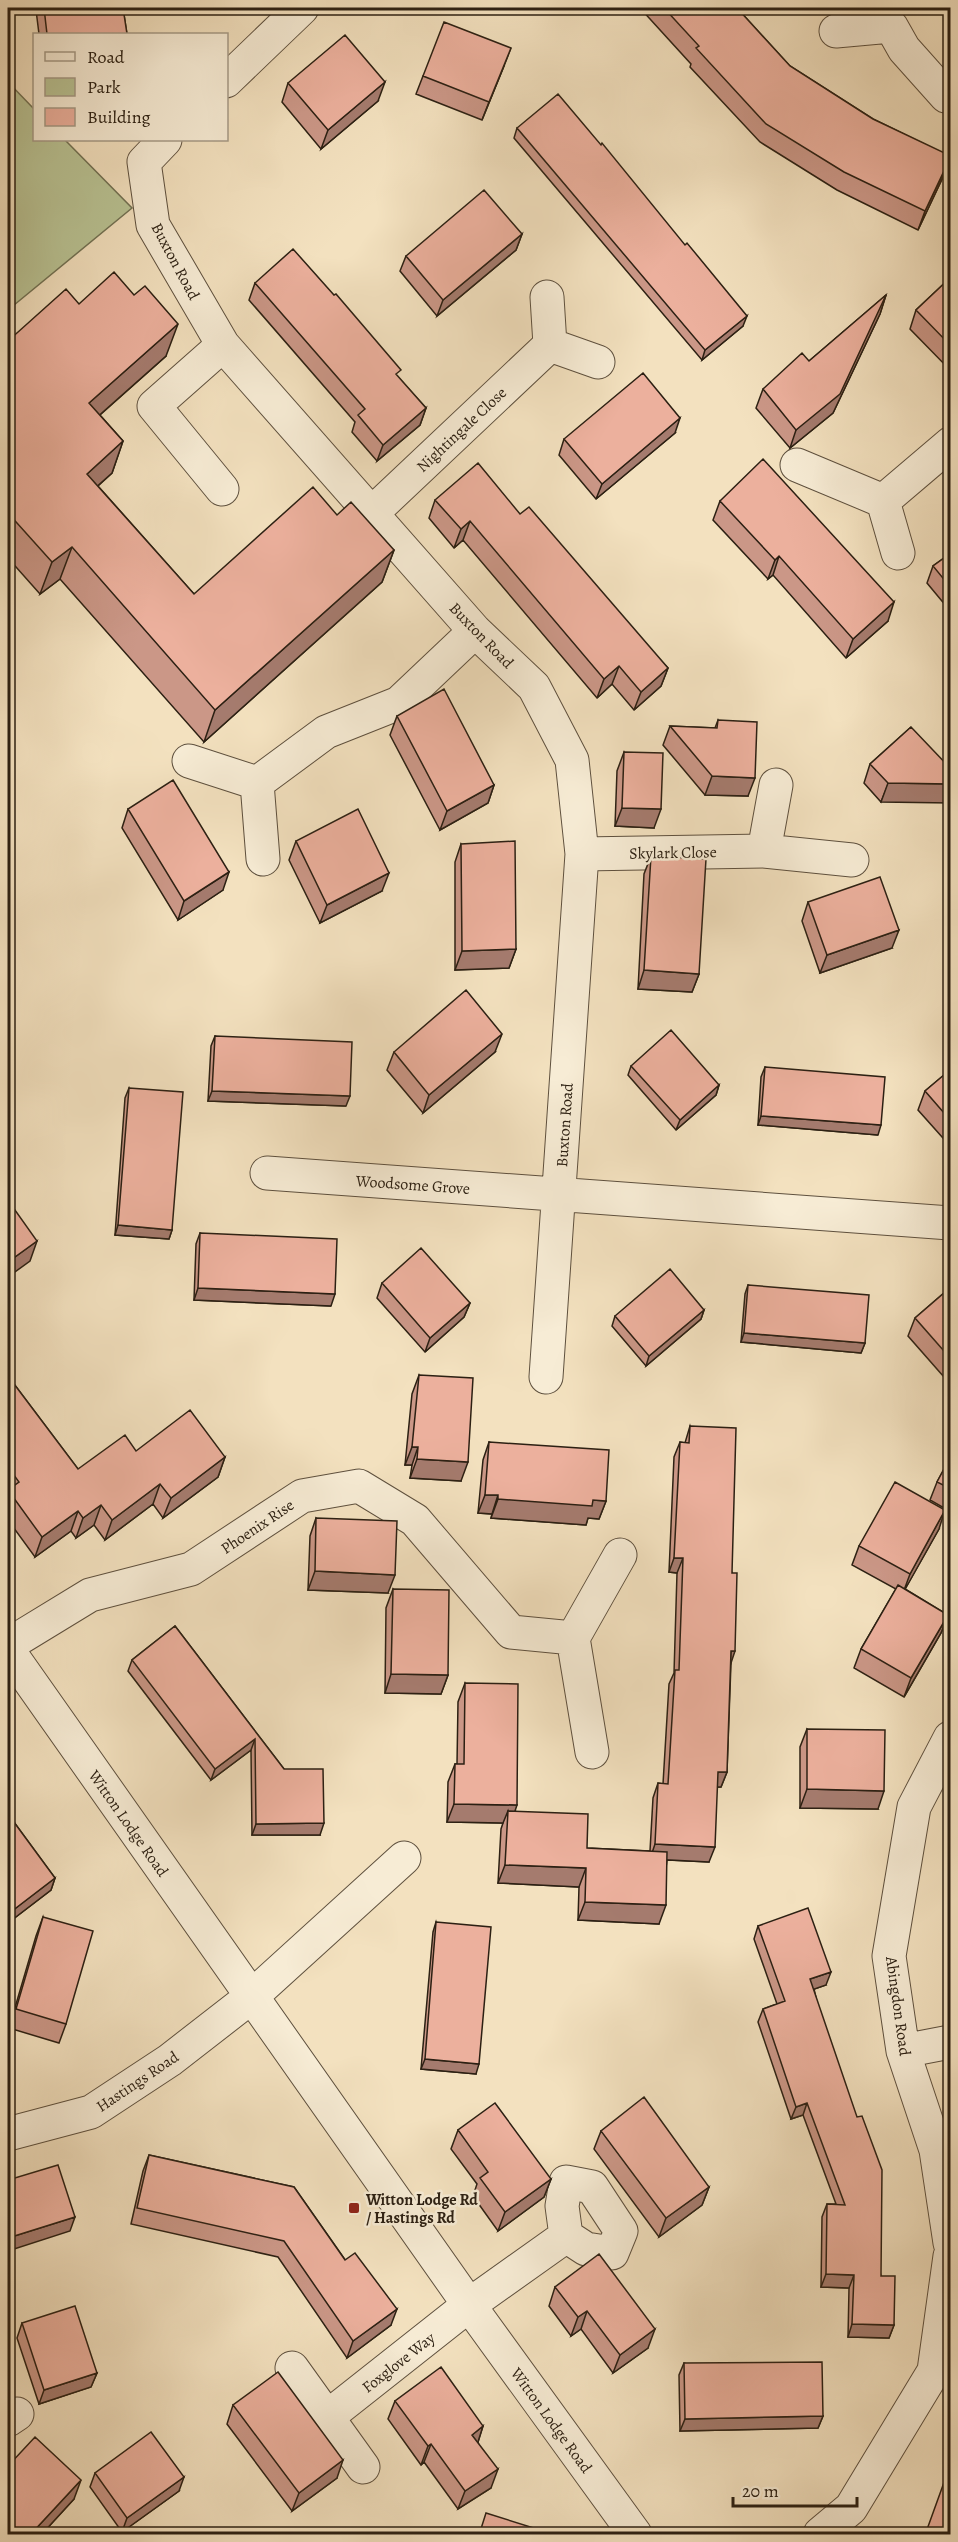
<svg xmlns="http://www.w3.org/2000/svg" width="958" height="2542" font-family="Alegreya,serif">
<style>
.green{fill:#b9c394;stroke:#727254;stroke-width:1.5}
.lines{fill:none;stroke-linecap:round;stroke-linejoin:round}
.street-casing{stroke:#5e503e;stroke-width:35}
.street{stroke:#f7ecd5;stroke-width:33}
.wall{fill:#cb9787;stroke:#2c2013;stroke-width:1.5}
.shaded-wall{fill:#a57b6e;stroke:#2c2013;stroke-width:1.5}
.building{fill:#ecb09d;stroke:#2c2013;stroke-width:1.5}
.poi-dot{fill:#8f2418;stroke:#f7ecd5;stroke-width:2}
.labels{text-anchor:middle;stroke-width:5;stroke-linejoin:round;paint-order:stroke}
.street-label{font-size:16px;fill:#2c2013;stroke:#f7ecd5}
.poi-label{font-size:16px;font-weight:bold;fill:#2c2013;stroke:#f7ecd5;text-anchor:start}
</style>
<rect width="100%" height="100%" fill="#f3e1bf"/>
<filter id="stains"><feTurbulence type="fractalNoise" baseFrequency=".00333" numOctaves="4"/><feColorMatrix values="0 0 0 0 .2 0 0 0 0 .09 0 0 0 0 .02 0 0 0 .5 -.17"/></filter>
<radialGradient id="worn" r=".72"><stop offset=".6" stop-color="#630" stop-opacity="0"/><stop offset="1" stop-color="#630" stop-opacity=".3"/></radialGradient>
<!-- green -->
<path class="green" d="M 8,82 L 34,109 L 34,140 L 65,140 L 132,208 L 8,310 Z"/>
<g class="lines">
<!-- street casing -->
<g class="street-casing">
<path id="street" d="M 836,31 L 891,26 L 904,49 L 946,96 L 950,96
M 226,81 L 302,8
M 165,140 L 144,162 L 153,225 L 223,345 L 475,631 L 534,687 L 572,760 L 582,854 L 546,1377
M 550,345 L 598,362
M 797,465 L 883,501
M 222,489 L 154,406 L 223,345
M 372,513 L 550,345 L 547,297
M 898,553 L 883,501 L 950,444
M 189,761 L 257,783
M 764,851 L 776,785
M 582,854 L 764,851 L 852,860
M 263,859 L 257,783 L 326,732 L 399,703 L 475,631
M 267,1173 L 950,1223
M 573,1638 L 620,1555
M 8,1645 L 90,1595 L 191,1569 L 302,1496 L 359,1486 L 415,1520 L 511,1632 L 573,1638 L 592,1752
M 8,1650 L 469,2305 L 635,2534
M 950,1738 L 914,1807 L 889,1956 L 903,2051 L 936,2150 L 950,2243
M 903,2051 L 950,2042
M 8,2134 L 91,2112 L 170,2060 L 251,1997 L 404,1858
M 292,2368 L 363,2467
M 326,2418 L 469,2305 L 566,2236 L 562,2206 L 566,2182 L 592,2187 L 621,2231 L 612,2253 L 586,2249 L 566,2236
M 8,2420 L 17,2414
M 820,2534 L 851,2508 L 934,2371 L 950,2256"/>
</g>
<!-- street -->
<use href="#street" class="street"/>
</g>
<!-- wall -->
<path class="wall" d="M 37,8 L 123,8 L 127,34 L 39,34 L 36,10 Z
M 178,8 L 189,8 L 183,13 Z
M 640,8 L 737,8 L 790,66 L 873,119 L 951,157 L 944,175 L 918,230 L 837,190 L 760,142 L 690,67 L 691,64 Z
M 504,66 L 482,120 L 416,94 L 423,76 Z
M 288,83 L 378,101 L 321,149 L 282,102 Z
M 517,128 L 743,326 L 702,360 L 514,138 Z
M 522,234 L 516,250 L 437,316 L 400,271 L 406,256 Z
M 951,277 L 951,371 L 910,329 L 916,310 Z
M 255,283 L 398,377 L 426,408 L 420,425 L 377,461 L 352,432 L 355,422 L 249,300 Z
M 886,295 L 880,314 L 833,413 L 790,448 L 756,408 L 763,389 L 809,361 Z
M 79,304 L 166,356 L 100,415 L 123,441 L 112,473 L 98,486 L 194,594 L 337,515 L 394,550 L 382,582 L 204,742 L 60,579 L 40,594 L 8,558 L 8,341 Z
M 675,433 L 596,499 L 559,455 L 564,439 Z
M 435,500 L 520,514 L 668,668 L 661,686 L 634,710 L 612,684 L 597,698 L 463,540 L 454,548 L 429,518 Z
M 720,501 L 888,621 L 846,658 L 773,575 L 768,579 L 713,520 Z
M 951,553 L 951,612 L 927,583 L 933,566 Z
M 397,716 L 494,785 L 488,803 L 440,830 L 390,735 Z
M 718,720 L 748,796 L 705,795 L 663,745 L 670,726 L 715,728 Z
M 911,727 L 881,802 L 864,783 L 870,764 Z
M 624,752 L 654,828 L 615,826 L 617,771 Z
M 128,809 L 223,890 L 178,920 L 122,828 Z
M 296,841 L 382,891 L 320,923 L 289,860 Z
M 461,844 L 516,949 L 509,968 L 455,970 L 455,862 Z
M 651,856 L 699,974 L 692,992 L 638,989 L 644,874 Z
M 808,902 L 892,948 L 820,973 L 802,921 Z
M 215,1036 L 346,1106 L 208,1101 L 211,1046 Z
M 394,1052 L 495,1052 L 423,1113 L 387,1070 Z
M 631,1066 L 719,1085 L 716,1095 L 676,1130 L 628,1075 Z
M 765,1067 L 878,1135 L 758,1125 L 761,1077 Z
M 951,1069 L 951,1147 L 918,1110 L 925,1091 Z
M 129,1088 L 172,1230 L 169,1239 L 115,1235 L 125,1098 Z
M 200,1233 L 331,1306 L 194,1300 L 196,1244 Z
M 382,1283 L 470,1303 L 464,1317 L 425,1352 L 377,1298 Z
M 748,1285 L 865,1343 L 861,1353 L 741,1342 L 745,1294 Z
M 951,1287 L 951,1385 L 908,1336 L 915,1318 Z
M 704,1310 L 701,1319 L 646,1366 L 612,1326 L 615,1316 Z
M 419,1375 L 461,1481 L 410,1478 L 412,1465 L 405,1465 L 412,1394 Z
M 8,1376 L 78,1469 L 136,1451 L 225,1457 L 218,1477 L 163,1518 L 153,1504 L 105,1540 L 94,1525 L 76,1538 L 71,1531 L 35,1557 L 8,1520 Z
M 690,1426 L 732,1573 L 731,1663 L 727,1772 L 721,1787 L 717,1787 L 709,1862 L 667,1860 L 659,1924 L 578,1920 L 579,1887 L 498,1883 L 501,1829 L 503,1823 L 447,1822 L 448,1782 L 455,1764 L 457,1764 L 458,1702 L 465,1683 L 515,1811 L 587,1848 L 650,1851 L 653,1798 L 658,1783 L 663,1784 L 669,1684 L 674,1673 L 677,1573 L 669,1572 L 674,1457 L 680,1442 L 685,1443 Z
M 489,1442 L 606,1501 L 599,1519 L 588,1518 L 586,1525 L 491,1518 L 492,1514 L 478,1513 L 483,1460 Z
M 951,1456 L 951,1512 L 930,1500 L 937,1482 Z
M 316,1518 L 388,1593 L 308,1590 L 310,1536 Z
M 939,1529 L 905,1589 L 948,1615 L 941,1633 L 904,1697 L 854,1668 L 861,1649 L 896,1589 L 852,1565 L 859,1546 Z
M 393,1589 L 448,1675 L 441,1694 L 385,1693 L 386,1608 Z
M 175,1626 L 284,1769 L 320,1835 L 252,1835 L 251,1750 L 211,1780 L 128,1671 L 132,1660 Z
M 807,1729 L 878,1809 L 800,1808 L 800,1747 Z
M 8,1814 L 55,1878 L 51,1890 L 8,1923 Z
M 43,1917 L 66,2024 L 59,2043 L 9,2028 L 36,1936 Z
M 436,1922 L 476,2074 L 421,2069 L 433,1932 Z
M 758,1926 L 826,1985 L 814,1989 L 881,2276 L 894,2325 L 889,2338 L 848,2337 L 849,2288 L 821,2287 L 822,2217 L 827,2204 L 836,2204 L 803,2115 L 791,2119 L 758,2022 L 763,2009 L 777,2004 L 754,1939 Z
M 458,2130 L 551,2179 L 544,2197 L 498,2231 L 473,2196 L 477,2184 L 451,2149 Z
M 601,2131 L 709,2187 L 702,2205 L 659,2237 L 594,2149 Z
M 149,2155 L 294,2187 L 391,2325 L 347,2358 L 278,2257 L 131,2224 L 143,2171 Z
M 555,2287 L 648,2348 L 613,2373 L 581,2329 L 571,2336 L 549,2306 Z
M 22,2323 L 97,2373 L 91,2387 L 39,2404 L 17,2338 Z
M 684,2363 L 823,2416 L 818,2428 L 680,2431 L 679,2375 Z
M 395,2401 L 483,2426 L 478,2442 L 491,2488 L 458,2509 L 424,2462 L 421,2465 L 388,2419 Z
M 233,2405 L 337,2478 L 292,2511 L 227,2424 Z
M 8,2466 L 74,2499 L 41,2535 L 8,2535 Z
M 95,2473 L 179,2491 L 122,2532 L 90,2487 Z"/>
<!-- shaded-wall -->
<path class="shaded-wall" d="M 185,8 L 189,8 L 183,13 Z
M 511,48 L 504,66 L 482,120 L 489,102 Z
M 385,82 L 378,101 L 321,149 L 328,130 Z
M 951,157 L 944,175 L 918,230 L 925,211 Z
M 522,234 L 516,250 L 437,316 L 443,300 Z
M 886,295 L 880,314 L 833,413 L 790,448 L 796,430 Z
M 747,316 L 743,326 L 702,360 L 705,350 Z
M 178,324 L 166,356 L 77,435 L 89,403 Z
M 426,408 L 420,425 L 377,461 L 383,445 Z
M 680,418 L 675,433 L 596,499 L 602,484 Z
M 123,441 L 112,473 L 75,506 L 87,474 Z
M 470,521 L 463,540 L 454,548 L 461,529 Z
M 72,547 L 60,579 L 40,594 L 52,562 Z
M 394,550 L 382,582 L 204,742 L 215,710 Z
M 779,556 L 773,575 L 768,579 L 775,560 Z
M 894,602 L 888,621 L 846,658 L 853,639 Z
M 619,666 L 612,684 L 597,698 L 604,679 Z
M 668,668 L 661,686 L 634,710 L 641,692 Z
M 712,776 L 755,778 L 748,796 L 705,795 Z
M 888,783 L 951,784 L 951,803 L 881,802 Z
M 494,785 L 488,803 L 440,830 L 447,811 Z
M 622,808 L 661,809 L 654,828 L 615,826 Z
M 229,872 L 223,890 L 178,920 L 184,901 Z
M 389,873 L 382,891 L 320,923 L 327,905 Z
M 899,930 L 892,948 L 820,973 L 827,955 Z
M 516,949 L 509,968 L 455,970 L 462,951 Z
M 644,970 L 699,974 L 692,992 L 638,989 Z
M 502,1034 L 495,1052 L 423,1113 L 429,1095 Z
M 719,1085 L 716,1095 L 676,1130 L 680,1120 Z
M 212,1091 L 350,1096 L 346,1106 L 208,1101 Z
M 761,1116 L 881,1125 L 878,1135 L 758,1125 Z
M 118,1225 L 172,1230 L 169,1239 L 115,1235 Z
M 37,1241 L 30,1261 L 8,1277 L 8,1262 Z
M 198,1288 L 335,1294 L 331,1306 L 194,1300 Z
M 470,1303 L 464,1317 L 425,1352 L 430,1338 Z
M 704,1310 L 701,1319 L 646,1366 L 649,1356 Z
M 744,1333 L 865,1343 L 861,1353 L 741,1342 Z
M 412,1447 L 418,1447 L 412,1465 L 405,1465 Z
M 225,1457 L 218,1477 L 163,1518 L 171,1498 Z
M 417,1459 L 468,1462 L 461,1481 L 410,1478 Z
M 160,1484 L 153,1504 L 105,1540 L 112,1520 Z
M 485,1495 L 498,1495 L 492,1514 L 478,1513 Z
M 498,1499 L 593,1500 L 606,1501 L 599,1519 L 588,1518 L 586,1525 L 491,1518 Z
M 101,1505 L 94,1525 L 76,1538 L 83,1518 Z
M 945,1510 L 939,1529 L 903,1593 L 910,1574 Z
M 78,1511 L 71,1531 L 35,1557 L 42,1537 Z
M 674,1558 L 683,1558 L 677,1573 L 669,1572 Z
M 315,1571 L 395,1575 L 388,1593 L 308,1590 Z
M 948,1615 L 941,1633 L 904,1697 L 911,1678 Z
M 731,1651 L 735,1651 L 730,1666 Z
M 391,1674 L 448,1675 L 441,1694 L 385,1693 Z
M 255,1739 L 251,1750 L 211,1780 L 215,1769 Z
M 718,1772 L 727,1772 L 721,1787 L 712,1787 Z
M 807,1789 L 884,1791 L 878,1809 L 800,1808 Z
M 454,1804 L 517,1805 L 511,1823 L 508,1811 L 503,1823 L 447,1822 Z
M 324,1823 L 320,1835 L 252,1835 L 256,1824 Z
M 655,1844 L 715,1847 L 709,1862 L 650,1859 Z
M 505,1865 L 586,1868 L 579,1887 L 498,1883 Z
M 55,1878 L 51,1890 L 8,1923 L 12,1911 Z
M 585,1902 L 666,1905 L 659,1924 L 578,1920 Z
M 831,1972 L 826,1985 L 806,1992 L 810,1979 Z
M 425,2059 L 479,2064 L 476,2074 L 421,2069 Z
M 807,2103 L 803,2115 L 791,2119 L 796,2107 Z
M 551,2179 L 544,2197 L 498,2231 L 505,2212 Z
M 709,2187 L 702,2205 L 659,2237 L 666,2218 Z
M 75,2217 L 70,2231 L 8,2251 L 8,2238 Z
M 826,2274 L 854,2275 L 849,2288 L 821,2287 Z
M 397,2309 L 391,2325 L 347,2358 L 353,2341 Z
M 587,2311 L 581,2329 L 571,2336 L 578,2317 Z
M 852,2324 L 894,2325 L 889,2338 L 848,2337 Z
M 655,2329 L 648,2348 L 613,2373 L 620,2355 Z
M 97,2373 L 91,2387 L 39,2404 L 44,2390 Z
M 823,2416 L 818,2428 L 680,2431 L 685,2419 Z
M 483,2426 L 477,2445 L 472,2435 Z
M 431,2444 L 424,2462 L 421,2465 L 428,2446 Z
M 343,2460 L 337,2478 L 292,2511 L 299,2493 Z
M 498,2469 L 491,2488 L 458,2509 L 465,2491 Z
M 184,2477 L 179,2491 L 122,2532 L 127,2518 Z
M 81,2480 L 74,2499 L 41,2535 L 30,2535 Z"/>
<!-- building -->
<path class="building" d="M 44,8 L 123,8 L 127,34 L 47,34 Z
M 664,8 L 737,8 L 790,66 L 873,119 L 951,156 L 925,211 L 844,172 L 766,124 L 696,48 L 699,46 Z
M 444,22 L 511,48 L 489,102 L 423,76 Z
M 345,35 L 385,82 L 328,130 L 288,83 Z
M 558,94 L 601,145 L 602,143 L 685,245 L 687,243 L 747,316 L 705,350 L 517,128 Z
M 484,190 L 522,234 L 443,300 L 406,256 Z
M 293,249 L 334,295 L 336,294 L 401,370 L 396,374 L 426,408 L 383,445 L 358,415 L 365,409 L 255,283 Z
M 114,272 L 134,295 L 145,286 L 178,324 L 89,403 L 123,441 L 87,474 L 194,594 L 313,487 L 337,515 L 351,502 L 394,550 L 215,710 L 72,547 L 52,562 L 8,513 L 8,341 L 66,289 L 79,304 Z
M 951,277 L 951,346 L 916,310 Z
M 886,295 L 840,394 L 796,430 L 763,389 L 802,353 L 809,361 Z
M 643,373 L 680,418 L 602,484 L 564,439 Z
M 763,459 L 894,602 L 853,639 L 779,556 L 775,560 L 720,501 Z
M 478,463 L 520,514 L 529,507 L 668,668 L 641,692 L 619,666 L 604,679 L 470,521 L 461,529 L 435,500 Z
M 951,553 L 951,588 L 933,566 Z
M 444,689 L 494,785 L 447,811 L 397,716 Z
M 718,720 L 757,722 L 755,778 L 712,776 L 670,726 L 717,728 Z
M 911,727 L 951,769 L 951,784 L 888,783 L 870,764 Z
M 624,752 L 663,753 L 661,809 L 622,808 Z
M 173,780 L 229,872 L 184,901 L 128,809 Z
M 358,809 L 389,873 L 327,905 L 296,841 Z
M 515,841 L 516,949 L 462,951 L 461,844 Z
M 651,856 L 706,859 L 699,974 L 644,970 Z
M 880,877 L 899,930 L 827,955 L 808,902 Z
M 466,990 L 502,1034 L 429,1095 L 394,1052 Z
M 671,1030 L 719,1085 L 680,1120 L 631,1066 Z
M 215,1036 L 352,1042 L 350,1096 L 212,1091 Z
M 765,1067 L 885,1077 L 881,1125 L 761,1116 Z
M 951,1069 L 951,1121 L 925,1091 Z
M 129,1088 L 183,1092 L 172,1230 L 118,1225 Z
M 8,1203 L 10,1203 L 37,1241 L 8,1262 Z
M 200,1233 L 337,1239 L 335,1294 L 198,1288 Z
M 421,1248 L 470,1303 L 430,1338 L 382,1283 Z
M 670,1269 L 704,1310 L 649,1356 L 615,1316 Z
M 748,1285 L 869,1295 L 865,1343 L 744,1333 Z
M 951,1287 L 951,1359 L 915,1318 Z
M 419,1375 L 473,1378 L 468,1462 L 417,1459 L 418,1447 L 412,1447 Z
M 8,1376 L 78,1469 L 125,1435 L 136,1451 L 190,1410 L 225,1457 L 171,1498 L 160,1484 L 112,1520 L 101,1505 L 83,1518 L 78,1511 L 42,1537 L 8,1490 L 19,1482 L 8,1467 Z
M 690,1426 L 736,1428 L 732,1573 L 737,1573 L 735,1651 L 731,1651 L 727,1772 L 718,1772 L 715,1847 L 655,1844 L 658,1783 L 668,1784 L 675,1670 L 679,1670 L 683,1558 L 674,1558 L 680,1442 L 689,1443 Z
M 489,1442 L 609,1450 L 606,1501 L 593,1500 L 592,1506 L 498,1499 L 498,1495 L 485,1495 Z
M 951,1456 L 951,1489 L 937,1482 Z
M 895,1482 L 945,1510 L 910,1574 L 859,1546 Z
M 316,1518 L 397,1521 L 395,1575 L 315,1571 Z
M 898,1585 L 948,1615 L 911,1678 L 861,1649 Z
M 393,1589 L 449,1590 L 448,1675 L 391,1674 Z
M 175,1626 L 284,1769 L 323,1769 L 324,1823 L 256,1824 L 255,1739 L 215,1769 L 132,1660 Z
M 465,1683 L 518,1684 L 517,1805 L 454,1804 L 455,1764 L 464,1764 Z
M 807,1729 L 885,1730 L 884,1791 L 807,1789 Z
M 508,1811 L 588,1814 L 587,1848 L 667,1852 L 666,1905 L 585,1902 L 586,1868 L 505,1865 Z
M 8,1814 L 55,1878 L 12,1911 L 8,1904 Z
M 808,1908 L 831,1972 L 810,1979 L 857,2117 L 862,2116 L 882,2170 L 881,2276 L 895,2276 L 894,2325 L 852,2324 L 854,2275 L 826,2274 L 827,2204 L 845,2205 L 807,2103 L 796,2107 L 763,2009 L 785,2001 L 758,1926 Z
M 43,1917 L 93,1931 L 66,2024 L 16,2009 Z
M 436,1922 L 491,1927 L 479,2064 L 425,2059 Z
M 644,2097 L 709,2187 L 666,2218 L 601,2131 Z
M 495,2103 L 551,2179 L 505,2212 L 480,2178 L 488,2172 L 458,2130 Z
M 149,2155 L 294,2187 L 345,2260 L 355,2253 L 397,2309 L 353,2341 L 284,2241 L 137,2208 Z
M 58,2165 L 75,2217 L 8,2238 L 8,2180 Z
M 599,2254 L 655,2329 L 620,2355 L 587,2311 L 578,2317 L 555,2287 Z
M 75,2306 L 97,2373 L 44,2390 L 22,2323 Z
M 822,2362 L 823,2416 L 685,2419 L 684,2363 Z
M 441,2367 L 483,2426 L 472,2435 L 498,2469 L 465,2491 L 431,2444 L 428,2446 L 395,2401 Z
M 278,2372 L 343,2460 L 299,2493 L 233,2405 Z
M 151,2432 L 184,2477 L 127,2518 L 95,2473 Z
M 35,2437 L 81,2480 L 30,2535 L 23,2535 L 8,2520 L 8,2466 Z
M 951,2463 L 951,2535 L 925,2535 Z
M 486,2513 L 540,2530 L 538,2535 L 479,2535 Z"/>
<!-- markers -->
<rect class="poi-dot" x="348" y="2202" width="12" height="12" rx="3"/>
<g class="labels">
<!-- street labels -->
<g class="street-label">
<text transform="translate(176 261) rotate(62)" y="6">Buxton Road</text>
<text transform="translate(461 429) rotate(-43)" y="6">Nightingale Close</text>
<text transform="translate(482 635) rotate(46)" y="6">Buxton Road</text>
<text transform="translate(673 852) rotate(-1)" y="6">Skylark Close</text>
<text transform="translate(564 1125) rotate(-86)" y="6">Buxton Road</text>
<text transform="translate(413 1184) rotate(4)" y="6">Woodsome Grove</text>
<text transform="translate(257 1526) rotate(-34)" y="6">Phoenix Rise</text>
<text transform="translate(129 1823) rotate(55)" y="6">Witton Lodge Road</text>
<text transform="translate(899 2006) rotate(82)" y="6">Abingdon Road</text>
<text transform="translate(137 2081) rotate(-34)" y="6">Hastings Road</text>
<text transform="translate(398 2362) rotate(-38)" y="6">Foxglove Way</text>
<text transform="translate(552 2420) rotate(54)" y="6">Witton Lodge Road</text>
</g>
<!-- poi labels -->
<g class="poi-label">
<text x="366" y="2205">Witton Lodge Rd<tspan x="366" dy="18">/ Hastings Rd</tspan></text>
</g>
</g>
<!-- margin -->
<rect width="958" height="2542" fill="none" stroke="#f3e1bf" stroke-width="30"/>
<rect x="9" y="9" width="940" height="2524" fill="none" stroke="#2c2013" stroke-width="3"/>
<rect x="15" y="15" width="928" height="2512" fill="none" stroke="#2c2013" stroke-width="1.5"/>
<!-- legend -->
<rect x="33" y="33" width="195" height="108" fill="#f7ecd5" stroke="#a69a87" stroke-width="1.5"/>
<rect x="45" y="52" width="30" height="9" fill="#f7ecd5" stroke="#a69a87" stroke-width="1.5"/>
<text x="87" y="63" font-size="18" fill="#2c2013">Road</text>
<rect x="45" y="78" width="30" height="18" fill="#b9c394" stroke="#a69a87" stroke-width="1.5"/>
<text x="87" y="93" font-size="18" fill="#2c2013">Park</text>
<rect x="45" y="108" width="30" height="18" fill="#ecb09d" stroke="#a69a87" stroke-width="1.5"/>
<text x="87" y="123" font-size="18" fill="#2c2013">Building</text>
<!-- scale -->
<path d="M733 2497v9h124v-9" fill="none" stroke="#2c2013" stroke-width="3"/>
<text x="742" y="2497" font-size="18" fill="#2c2013" stroke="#f7ecd5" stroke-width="4.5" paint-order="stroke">20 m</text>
<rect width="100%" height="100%" filter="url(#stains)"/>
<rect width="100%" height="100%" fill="url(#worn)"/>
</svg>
